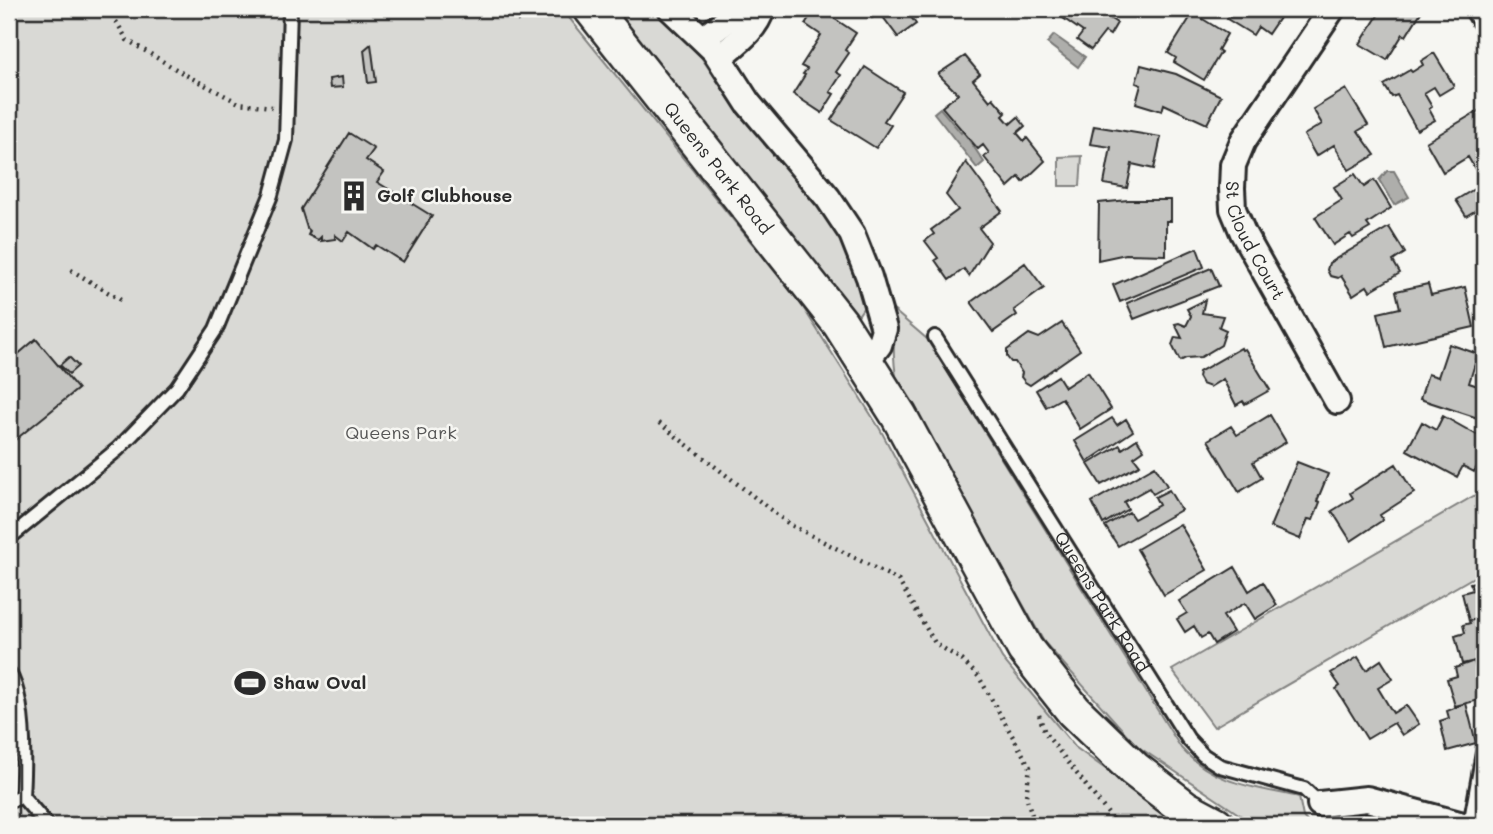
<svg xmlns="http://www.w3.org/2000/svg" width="1493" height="834" font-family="Mali,sans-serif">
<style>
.green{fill:#d9d9d5;stroke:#828280;stroke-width:2}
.water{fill:#aeaeab;stroke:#7a7a78;stroke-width:2}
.building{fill:#c3c3c0;stroke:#2b2b2b;stroke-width:2}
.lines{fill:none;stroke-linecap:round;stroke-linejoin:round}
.lane-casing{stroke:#2b2b2b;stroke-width:18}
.street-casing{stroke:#2b2b2b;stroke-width:30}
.secondary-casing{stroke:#2b2b2b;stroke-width:40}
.path{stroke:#2b2b2b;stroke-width:4.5;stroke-dasharray:2 5;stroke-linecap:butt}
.lane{stroke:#f6f6f2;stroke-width:12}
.street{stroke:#f6f6f2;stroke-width:24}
.secondary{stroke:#f6f6f2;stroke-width:35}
.labels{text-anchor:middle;stroke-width:5;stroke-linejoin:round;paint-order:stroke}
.street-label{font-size:18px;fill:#2b2b2b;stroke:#f6f6f2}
.poi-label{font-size:18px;font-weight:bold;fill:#2b2b2b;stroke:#f6f6f2;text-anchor:start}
.park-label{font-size:18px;fill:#565656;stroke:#f6f6f2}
</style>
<rect width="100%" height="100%" fill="#f6f6f2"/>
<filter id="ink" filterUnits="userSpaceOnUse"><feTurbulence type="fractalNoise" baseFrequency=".0143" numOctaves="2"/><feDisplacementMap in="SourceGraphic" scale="14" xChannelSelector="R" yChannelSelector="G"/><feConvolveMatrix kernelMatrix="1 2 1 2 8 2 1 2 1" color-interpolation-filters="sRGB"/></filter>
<g filter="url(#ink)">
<!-- green -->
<path class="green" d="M 9,9 L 562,9 L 799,301 L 880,429 L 1002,658 L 1075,747 L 1183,825 L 9,825 Z
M 614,9 L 654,9 L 701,57 L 741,116 L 839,226 L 868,301 L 857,317 Z
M 1082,156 L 1080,186 L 1059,186 L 1059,157 Z
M 891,308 L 927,339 L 1181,748 C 1213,784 1254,787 1299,797 L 1303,817 L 1310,825 L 1255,825 L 1137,746 L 1044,642 L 897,380 C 891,358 896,332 891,308 Z
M 1484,490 L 1484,571 L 1214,727 L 1172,670 Z
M 1366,811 L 1423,825 L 1339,825 Z"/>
<!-- water -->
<path class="water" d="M 1054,35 L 1085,57 L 1078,67 L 1047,43 Z
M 940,108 L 961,133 L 963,131 L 984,162 L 977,168 L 934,113 Z
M 1387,171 L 1394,171 L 1409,197 L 1394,205 L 1379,180 Z"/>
<!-- building -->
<path class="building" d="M 512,9 L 524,9 L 528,13 L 518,21 Z
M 815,9 L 820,9 L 856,33 L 845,50 L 849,53 L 836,72 L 841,75 L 830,92 L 834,94 L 822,113 L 793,94 L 805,75 L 803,74 L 807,69 L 801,66 L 821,35 L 805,24 Z
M 865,9 L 905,9 L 916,24 L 898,37 L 880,13 L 872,18 Z
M 1065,9 L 1111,9 L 1116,13 L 1111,19 L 1117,23 L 1110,35 L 1105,32 L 1091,50 L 1077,40 L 1083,32 L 1060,16 Z
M 1234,9 L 1285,9 L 1268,34 L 1258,27 L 1253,35 L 1227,19 Z
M 1382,9 L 1423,9 L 1406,36 L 1403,34 L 1387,60 L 1360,44 Z
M 1193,13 L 1227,34 L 1218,50 L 1221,52 L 1204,80 L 1174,62 L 1176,58 L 1168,53 Z
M 371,44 L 376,82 L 368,83 L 364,50 Z
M 1434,53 L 1454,86 L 1439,95 L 1434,87 L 1424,93 L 1432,107 L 1429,109 L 1435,120 L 1417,130 L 1397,95 L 1392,97 L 1384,85 L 1410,70 L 1412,72 L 1423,65 L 1421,61 Z
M 965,56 L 980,74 L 973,80 L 990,101 L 993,98 L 1006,113 L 1003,116 L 1010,124 L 1018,117 L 1025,126 L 1017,133 L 1024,141 L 1027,138 L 1045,161 L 1023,182 L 1019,177 L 1008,187 L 984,157 L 989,153 L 983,145 L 978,149 L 942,107 L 958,94 L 938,74 Z
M 1141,65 L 1176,74 L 1221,96 L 1207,124 L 1164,104 L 1162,111 L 1136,103 L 1141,85 L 1136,83 Z
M 865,67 L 903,92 L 884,121 L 891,125 L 876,148 L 831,120 Z
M 342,77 L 343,87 L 330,88 L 329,79 Z
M 1346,89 L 1368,125 L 1358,131 L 1375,155 L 1349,170 L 1334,145 L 1316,156 L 1304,135 L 1322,124 L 1313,109 Z
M 1483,108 L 1484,172 L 1479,176 L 1468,157 L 1443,172 L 1426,142 Z
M 1094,126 L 1161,137 L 1154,169 L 1132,164 L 1127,188 L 1104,184 L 1111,147 L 1090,144 Z
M 349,133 L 374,149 L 366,160 L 384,172 L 377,182 L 432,216 L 403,262 L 376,245 L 373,249 L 349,232 L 343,241 L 335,235 L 335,239 L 321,241 L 321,237 L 318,240 L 308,235 L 310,231 L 307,228 L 301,209 Z
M 966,162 L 1002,211 L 979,228 L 990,242 L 969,276 L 964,269 L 949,280 L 935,260 L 938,258 L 925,241 L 934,234 L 931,230 L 958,210 L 946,195 Z
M 1355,174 L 1364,187 L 1374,180 L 1391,208 L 1367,224 L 1370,228 L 1353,238 L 1350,234 L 1333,245 L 1315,217 L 1342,200 L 1334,187 Z
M 1484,183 L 1484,212 L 1481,207 L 1466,216 L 1456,200 Z
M 1128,200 L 1171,200 L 1171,221 L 1166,221 L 1166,255 L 1126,254 L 1098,260 L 1099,203 Z
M 1389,227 L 1405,253 L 1393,261 L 1400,273 L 1370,291 L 1367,286 L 1353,295 L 1341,276 L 1338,278 L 1330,276 L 1327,270 L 1329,263 Z
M 1197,248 L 1204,267 L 1120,302 L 1113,285 Z
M 1025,263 L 1044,288 L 1014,310 L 1017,315 L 993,332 L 971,302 Z
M 1211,268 L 1219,286 L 1134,319 L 1127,303 Z
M 1428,284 L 1431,295 L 1465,287 L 1474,327 L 1386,347 L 1378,313 L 1400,308 L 1396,291 Z
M 1205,300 L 1202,313 L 1223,316 L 1219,327 L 1226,330 L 1221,345 L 1201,357 L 1186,358 L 1180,361 L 1172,345 L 1175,337 L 1182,338 L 1175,324 L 1179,323 L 1186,326 L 1191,316 L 1187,309 Z
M 1062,323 L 1080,350 L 1030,385 L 1025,382 L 1021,377 L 1022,373 L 1015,362 L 1011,362 L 1007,357 L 1007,350 L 1029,334 L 1039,338 Z
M 36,339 L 78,389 L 9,445 L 9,362 Z
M 1449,344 L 1478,354 L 1469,383 L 1484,388 L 1484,420 L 1420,399 L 1428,374 L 1438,377 Z
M 1241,348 L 1242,350 L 1245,349 L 1270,390 L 1245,404 L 1243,401 L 1236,405 L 1223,379 L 1210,387 L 1202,384 L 1198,377 L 1199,372 Z
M 69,357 L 78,366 L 69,374 L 60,365 Z
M 1088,372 L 1111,409 L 1080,429 L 1062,398 L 1046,407 L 1036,390 L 1058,376 L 1065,387 Z
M 1270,415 L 1286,442 L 1253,462 L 1262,478 L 1239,492 L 1208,440 L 1231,426 L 1237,435 Z
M 1443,416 L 1484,439 L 1482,445 L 1484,446 L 1484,463 L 1480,461 L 1474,472 L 1463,466 L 1457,477 L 1407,450 L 1422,422 L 1436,430 Z
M 1112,418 L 1117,425 L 1126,419 L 1133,431 L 1087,462 L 1075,441 Z
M 1137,439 L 1144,450 L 1134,457 L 1140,465 L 1101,485 L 1088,464 L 1120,445 L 1122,449 Z
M 1297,462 L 1328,474 L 1317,501 L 1320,502 L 1313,520 L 1308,519 L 1300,539 L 1270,527 Z
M 1396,464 L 1414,493 L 1380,515 L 1383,520 L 1351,541 L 1332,511 L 1353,498 L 1350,493 Z
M 1155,466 L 1167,486 L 1153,494 L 1149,488 L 1124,502 L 1128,509 L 1103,524 L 1092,502 Z
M 1169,490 L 1181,510 L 1118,546 L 1105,526 L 1129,512 L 1134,519 L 1159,505 L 1155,497 Z
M 1180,524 L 1207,570 L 1164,595 L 1137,549 Z
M 1235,567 L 1249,591 L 1263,582 L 1277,605 L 1255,619 L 1245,603 L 1223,616 L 1233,632 L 1214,644 L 1208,634 L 1201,638 L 1194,626 L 1185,632 L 1177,619 L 1187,613 L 1179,601 Z
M 1484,580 L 1484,617 L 1469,621 L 1462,593 L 1473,590 L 1470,583 Z
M 1482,618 L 1484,627 L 1484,659 L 1462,664 L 1455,636 L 1465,633 L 1463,625 L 1470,623 L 1469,621 Z
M 1358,657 L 1366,670 L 1381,660 L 1393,679 L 1378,688 L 1393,713 L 1406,705 L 1419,724 L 1402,735 L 1394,723 L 1367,739 L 1336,689 L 1340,686 L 1331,673 Z
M 1474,661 L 1483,699 L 1455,706 L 1447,679 L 1457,676 L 1455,668 Z
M 1466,703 L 1476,743 L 1447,751 L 1440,721 L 1449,718 L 1447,711 Z"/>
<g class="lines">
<!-- lane casing -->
<g class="lane-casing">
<g id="lane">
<path id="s1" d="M 935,337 L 1188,739 L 1203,755 L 1220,766 L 1304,789 L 1320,804"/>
<path d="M 9,538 L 118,449 L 177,388 L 216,329 L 271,195 L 286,140 L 290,9"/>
<path d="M 9,673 C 26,700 24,763 22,796 L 9,801"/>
<path d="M 22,796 L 47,825"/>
<path d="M 1470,825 L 1484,747"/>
</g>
</g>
<!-- street casing -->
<g class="street-casing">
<g id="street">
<path d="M 671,9 L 714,50 L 748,103 L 828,198 L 852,234 L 869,277 L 884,329 L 879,345 L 866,362"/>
<path id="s2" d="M 1332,9 L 1243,141 L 1233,165 L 1232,188 L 1233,209 L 1243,233 L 1337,401"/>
<path d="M 1478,9 L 1484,19"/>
<path d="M 704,38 L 742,9"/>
<path d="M 720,57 C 736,43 756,30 762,9"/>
<path d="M 1320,804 L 1367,799 L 1463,825"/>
</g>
</g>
<!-- secondary casing -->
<g class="secondary-casing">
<g id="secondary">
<path id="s3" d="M 592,9 L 840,323 L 899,416 L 1025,649 L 1074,711 L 1134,769 L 1186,809 L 1216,825"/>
</g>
</g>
<!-- path -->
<path class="path" d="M 109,9 L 127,40 L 184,74 L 239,103 L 272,107
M 71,270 L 124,302
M 659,423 L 789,524 L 898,580 L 935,643 L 962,660 L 979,677 L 1030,767 L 1026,796 L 1035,825
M 1039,715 L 1045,733 L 1117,825"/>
<!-- lane -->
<use href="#lane" class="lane"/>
<!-- street -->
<use href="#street" class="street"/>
<!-- secondary -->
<use href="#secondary" class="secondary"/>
</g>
</g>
<!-- icons -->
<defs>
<g id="building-bare" transform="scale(2.415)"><path d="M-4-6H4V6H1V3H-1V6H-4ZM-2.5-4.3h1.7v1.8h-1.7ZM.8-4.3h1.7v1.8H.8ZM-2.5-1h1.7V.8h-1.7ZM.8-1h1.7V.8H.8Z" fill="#2b2b2b" stroke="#f6f6f2" stroke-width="2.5" paint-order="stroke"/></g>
<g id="stadium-bare" transform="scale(2.415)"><path d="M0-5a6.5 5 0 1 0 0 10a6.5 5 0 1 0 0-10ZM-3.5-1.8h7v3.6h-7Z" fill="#2b2b2b" stroke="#f6f6f2" stroke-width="2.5" paint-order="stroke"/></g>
</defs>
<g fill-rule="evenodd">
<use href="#building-bare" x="354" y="196"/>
<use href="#stadium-bare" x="250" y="683"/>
</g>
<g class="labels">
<!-- street labels -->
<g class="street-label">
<text dy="6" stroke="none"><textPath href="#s3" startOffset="203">Queens Park Road</textPath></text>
<text dy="6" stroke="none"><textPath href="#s2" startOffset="266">St Cloud Court</textPath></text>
<text dy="6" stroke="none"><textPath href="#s1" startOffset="313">Queens Park Road</textPath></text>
</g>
<!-- poi labels -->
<g class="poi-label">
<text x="377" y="202">Golf Clubhouse</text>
<text x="273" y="689">Shaw Oval</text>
</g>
<!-- park labels -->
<g class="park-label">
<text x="401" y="439">Queens Park</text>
</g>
</g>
<!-- margin -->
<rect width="1493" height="834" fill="none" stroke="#f6f6f2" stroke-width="35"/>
<rect x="18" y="18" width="1458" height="799" fill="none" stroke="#2b2b2b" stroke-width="2.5" filter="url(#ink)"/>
</svg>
